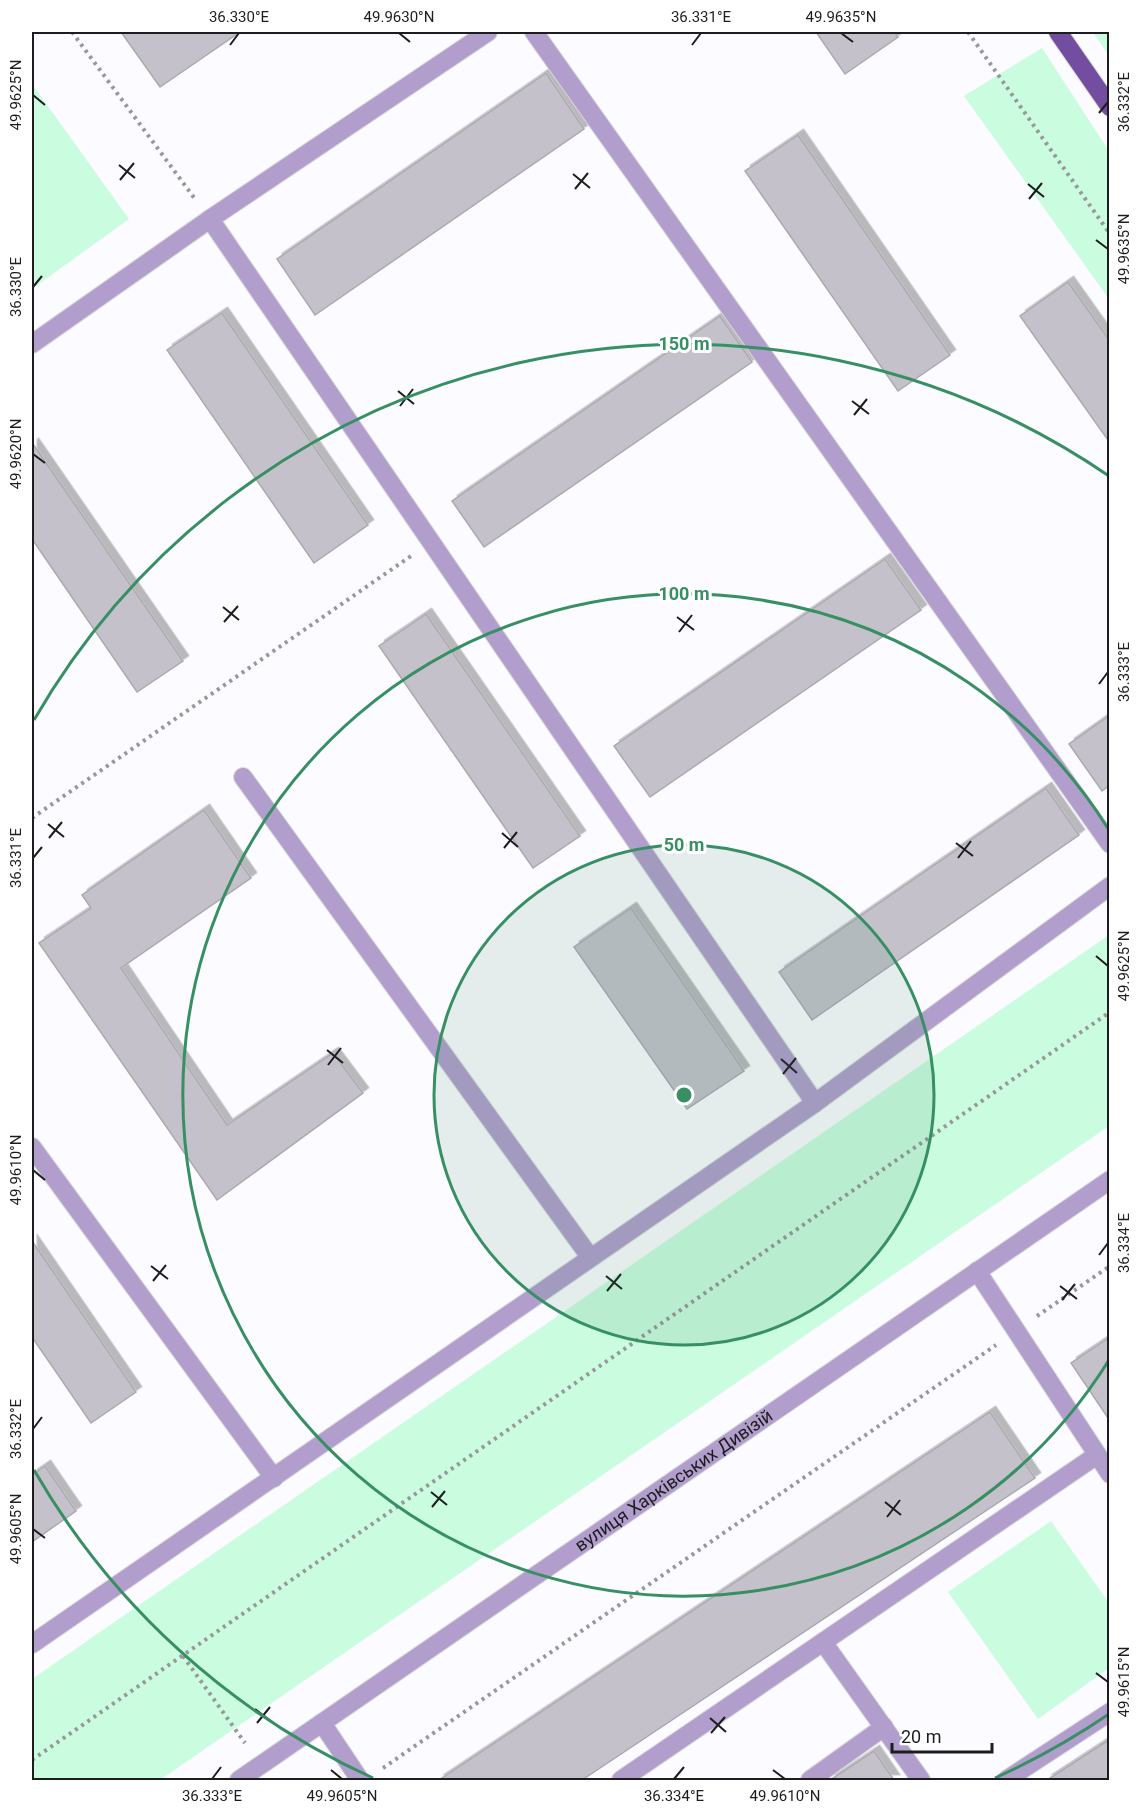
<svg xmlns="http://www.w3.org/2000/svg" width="1141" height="1812" font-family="Roboto,sans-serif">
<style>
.green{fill:#cafcdf}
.building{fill:#c4c1ca;stroke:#ada9b2;stroke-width:1.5;filter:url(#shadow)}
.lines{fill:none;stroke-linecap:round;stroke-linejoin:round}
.minor-casing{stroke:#d8d7db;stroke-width:20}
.major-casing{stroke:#d8d7db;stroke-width:20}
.path{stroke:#98979b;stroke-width:4;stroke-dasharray:3 4.5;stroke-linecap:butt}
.minor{stroke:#b19ecc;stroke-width:18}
.major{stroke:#734d9f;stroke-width:18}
.ticks{fill:none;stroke:#1d1c1f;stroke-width:2}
.ring{fill:none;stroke:#378f64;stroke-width:3}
.labels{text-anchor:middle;stroke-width:6;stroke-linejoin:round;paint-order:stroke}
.street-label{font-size:18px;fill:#1d1c1f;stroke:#fff}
.centre{fill:#378f64;stroke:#fff;stroke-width:3}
.ring-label{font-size:18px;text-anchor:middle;font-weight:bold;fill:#378f64;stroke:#fff;stroke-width:6;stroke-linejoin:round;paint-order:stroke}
.neatline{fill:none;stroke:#1d1c1f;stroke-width:2}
.ticks-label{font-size:15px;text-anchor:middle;fill:#1d1c1f}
</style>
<defs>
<filter id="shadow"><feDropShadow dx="5.5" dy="-5.5" stdDeviation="0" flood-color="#0004"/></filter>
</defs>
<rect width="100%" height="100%" fill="#fcfbff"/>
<!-- green -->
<path class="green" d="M 1093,32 L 1109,32 L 1109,56 Z
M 1042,48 L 1109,151 L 1109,299 L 964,96 Z
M 32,84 L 129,219 L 32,289 Z
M 1109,935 L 1109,1126 L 160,1780 L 32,1780 L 32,1679 Z
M 1051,1521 L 1109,1603 L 1109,1668 L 1038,1719 L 948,1592 Z"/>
<!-- building -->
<path class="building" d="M 121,32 L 240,32 L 160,87 Z
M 816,32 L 894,32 L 898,37 L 845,74 Z
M 546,73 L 584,129 L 315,315 L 277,259 Z
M 798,135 L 950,355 L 898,391 L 745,171 Z
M 1068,282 L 1110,341 L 1110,443 L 1020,316 Z
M 222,313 L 368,525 L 314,563 L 167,350 Z
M 720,316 L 752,362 L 484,547 L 452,501 Z
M 33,444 L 183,661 L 137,692 L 32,539 L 32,445 Z
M 885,559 L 921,610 L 650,797 L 614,746 Z
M 426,614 L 580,836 L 533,868 L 379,646 Z
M 1110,715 L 1110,785 L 1102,791 L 1069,744 Z
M 1046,788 L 1079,835 L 812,1020 L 779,972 Z
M 204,810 L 251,878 L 121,968 L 227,1125 L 333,1053 L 363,1093 L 217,1200 L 39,943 L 91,908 L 82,895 Z
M 631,908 L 744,1071 L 687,1109 L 574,947 Z
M 32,1241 L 136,1392 L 91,1423 L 32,1337 Z
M 1110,1337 L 1110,1421 L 1071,1363 Z
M 990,1412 L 1035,1478 L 582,1780 L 439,1780 Z
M 45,1466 L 76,1511 L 32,1542 L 32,1475 Z
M 1110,1739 L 1110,1780 L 1047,1780 Z
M 874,1751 L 894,1780 L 830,1780 Z"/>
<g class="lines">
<!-- minor casing -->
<g class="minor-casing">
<g id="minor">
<path d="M 534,32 L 1110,844"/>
<path d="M 210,219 L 488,32"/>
<path d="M 32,344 L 210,219 L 815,1103"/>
<path d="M 243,777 L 590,1257"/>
<path d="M 32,1147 L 274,1478"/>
<path d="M 977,1271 L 1110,1474"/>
<path d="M 32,1644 L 815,1103 L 1110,886"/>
<path d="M 322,1723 L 360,1780"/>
<path id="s1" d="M 239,1780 L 1110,1180"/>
<path d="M 621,1780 L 823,1642"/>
<path d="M 810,1780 L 884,1727"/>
<path d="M 921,1780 L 823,1642 L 1097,1455"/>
<path d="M 1006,1780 L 1110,1712"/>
</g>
</g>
<!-- major casing -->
<g class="major-casing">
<path id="major" d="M 1058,32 L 1110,107"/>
</g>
<!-- path -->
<path class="path" d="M 72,32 L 195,199
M 968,32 L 1110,234
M 32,818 L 411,556
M 1037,1316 L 1110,1266
M 183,1656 L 245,1743
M 32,1760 L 1110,1012
M 383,1768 L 996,1345"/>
<!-- minor -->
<use href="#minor" class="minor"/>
<!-- major -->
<use href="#major" class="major"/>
</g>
<!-- ticks -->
<path class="ticks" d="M 399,33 L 410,42M 841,33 L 853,42M 230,45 L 239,33M 692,45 L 701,33M 33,95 L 45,105M 1099,113 L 1108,102M 119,165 L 135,178M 573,174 L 590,188M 120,180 L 134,163M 1028,184 L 1044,197M 575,189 L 588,173M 1029,199 L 1042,183M 1096,240 L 1108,249M 33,287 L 42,276M 398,391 L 414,404M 852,401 L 869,414M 400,406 L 413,389M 854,415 L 867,399M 33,454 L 45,463M 223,607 L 239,620M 677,617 L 694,630M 224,622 L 238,606M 679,632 L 692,615M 1099,684 L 1108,672M 48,824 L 64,837M 502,833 L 518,847M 49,838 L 62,822M 956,843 L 973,856M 504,848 L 517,832M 33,858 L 42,847M 958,858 L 971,841M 1096,956 L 1108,966M 327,1050 L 343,1063M 781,1059 L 797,1073M 328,1065 L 341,1048M 783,1074 L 796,1058M 33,1170 L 45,1180M 1099,1255 L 1108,1243M 151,1266 L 168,1279M 606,1276 L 622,1289M 153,1281 L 166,1265M 1060,1286 L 1077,1299M 607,1291 L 621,1274M 1062,1300 L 1075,1284M 33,1429 L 42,1417M 431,1492 L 447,1505M 885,1502 L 901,1515M 432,1507 L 445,1491M 887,1517 L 900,1500M 33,1529 L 45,1538M 1096,1673 L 1108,1682M 255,1709 L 272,1722M 710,1718 L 726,1732M 257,1723 L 270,1707M 711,1733 L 725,1717M 331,1770 L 342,1779M 773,1770 L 785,1779M 212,1779 L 221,1767M 674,1779 L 684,1767"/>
<!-- distance rings -->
<circle cx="684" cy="1095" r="250" fill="#378f64" fill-opacity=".12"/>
<g class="ring">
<circle cx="684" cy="1095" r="250"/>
<path d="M1109 1360A501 501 0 1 1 1109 830"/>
<path d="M1109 1714A751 751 0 0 1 995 1778M373 1778A751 751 0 0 1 34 1470M34 720A751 751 0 0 1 1109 476"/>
</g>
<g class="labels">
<!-- street labels -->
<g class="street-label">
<text dy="6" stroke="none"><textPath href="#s1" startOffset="528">вулиця Харківських Дивізій</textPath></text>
</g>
</g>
<circle cx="684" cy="1095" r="9" class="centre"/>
<g class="ring-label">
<text x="684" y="350">150 m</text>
<text x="684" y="600">100 m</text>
<text x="684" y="851">50 m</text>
</g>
<!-- border -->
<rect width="1141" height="1812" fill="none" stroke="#ffffff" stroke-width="66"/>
<!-- scale -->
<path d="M892 1743v9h100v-9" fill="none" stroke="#1d1c1f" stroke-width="3"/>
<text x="901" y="1743" font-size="18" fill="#1d1c1f" stroke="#ffffff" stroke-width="4.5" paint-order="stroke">20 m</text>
<rect x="33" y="33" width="1075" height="1746" class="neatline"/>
<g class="ticks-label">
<text x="239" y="22">36.330°E</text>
<text x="399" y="22">49.9630°N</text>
<text x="701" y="22">36.331°E</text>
<text x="841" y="22">49.9635°N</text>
<text transform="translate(16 95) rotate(-90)" y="5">49.9625°N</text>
<text transform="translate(1124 102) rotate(-90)" y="5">36.332°E</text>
<text transform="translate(1124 249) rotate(-90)" y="5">49.9635°N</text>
<text transform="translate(16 287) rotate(-90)" y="5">36.330°E</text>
<text transform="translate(16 454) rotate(-90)" y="5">49.9620°N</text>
<text transform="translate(1124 672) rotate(-90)" y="5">36.333°E</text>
<text transform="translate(16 858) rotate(-90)" y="5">36.331°E</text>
<text transform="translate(1124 966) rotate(-90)" y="5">49.9625°N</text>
<text transform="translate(16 1170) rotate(-90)" y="5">49.9610°N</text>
<text transform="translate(1124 1243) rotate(-90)" y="5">36.334°E</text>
<text transform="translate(16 1429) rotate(-90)" y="5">36.332°E</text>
<text transform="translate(16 1529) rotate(-90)" y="5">49.9605°N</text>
<text transform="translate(1124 1682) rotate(-90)" y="5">49.9615°N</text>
<text x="212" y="1801">36.333°E</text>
<text x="342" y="1801">49.9605°N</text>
<text x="674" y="1801">36.334°E</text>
<text x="785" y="1801">49.9610°N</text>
</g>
</svg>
